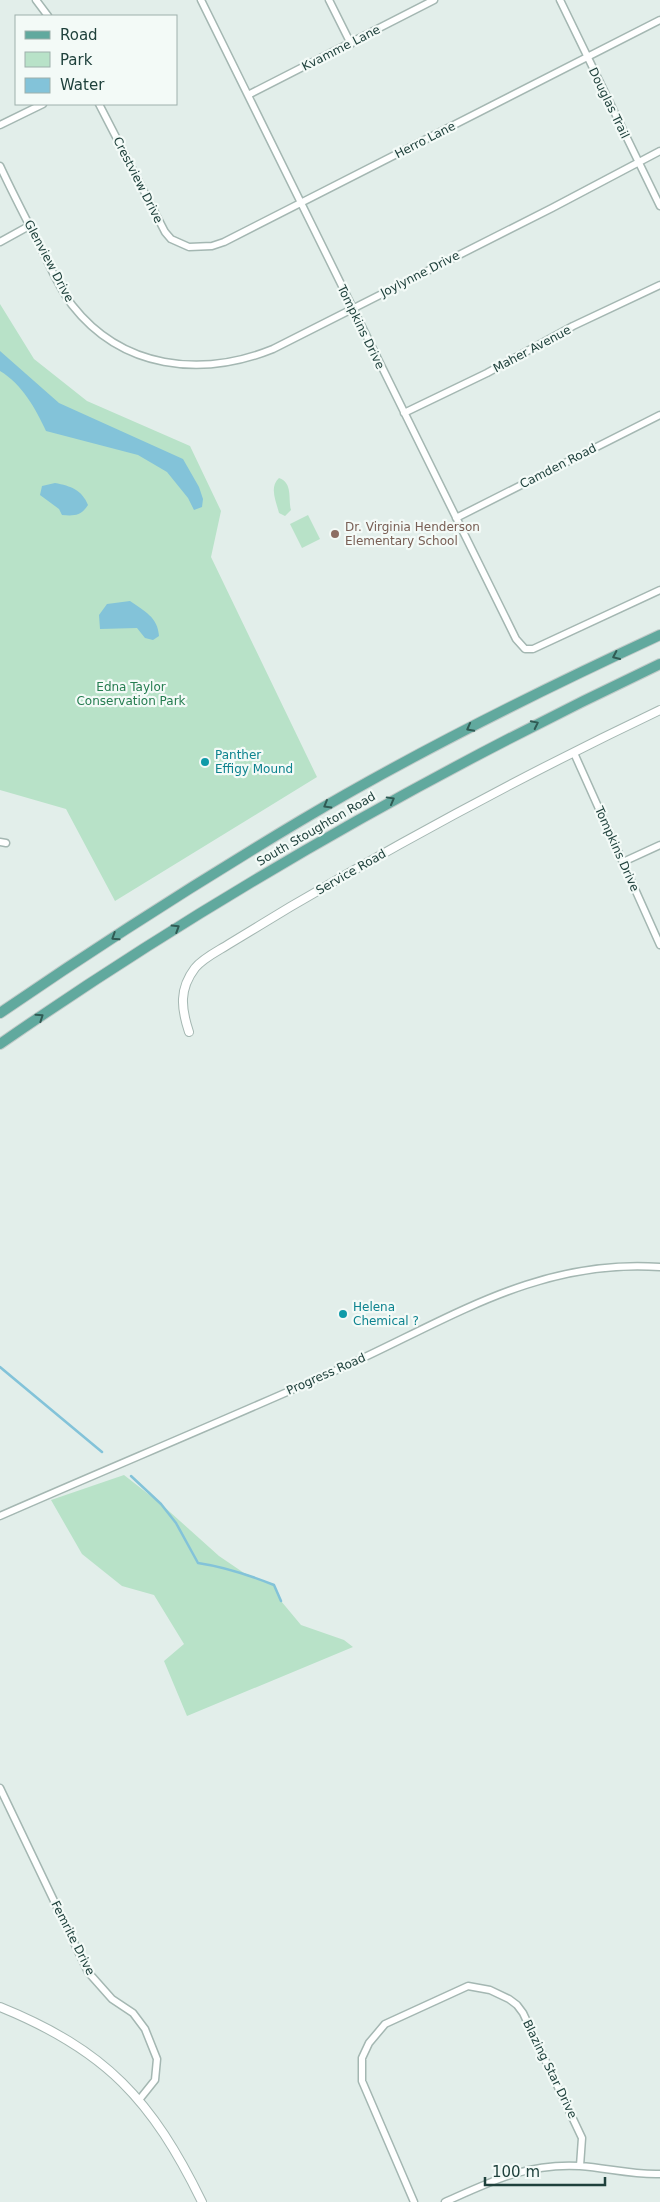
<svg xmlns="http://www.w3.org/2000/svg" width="660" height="2202" font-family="'DejaVu Sans',sans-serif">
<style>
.green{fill:#b8e2c8}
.water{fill:#83c3d9}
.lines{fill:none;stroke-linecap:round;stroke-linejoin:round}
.stream{stroke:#83c3d9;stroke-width:2.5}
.minor-casing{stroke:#a4b7b2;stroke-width:9}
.tertiary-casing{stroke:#a4b7b2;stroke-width:10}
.primary-casing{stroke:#c0cac8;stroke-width:12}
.minor{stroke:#fff;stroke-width:6}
.tertiary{stroke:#fff;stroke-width:8}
.primary{stroke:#61a99e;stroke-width:10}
.oneway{stroke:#305b54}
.education-dot{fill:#8d6e63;stroke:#f3faf7;stroke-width:2}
.culture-dot{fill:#0f9aa8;stroke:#f3faf7;stroke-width:2}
.labels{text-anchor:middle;stroke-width:4.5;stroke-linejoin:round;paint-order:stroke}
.street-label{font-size:12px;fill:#1f413c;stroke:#f3faf7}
.education-label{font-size:12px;fill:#785e54;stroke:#f3faf7;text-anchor:start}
.park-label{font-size:12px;fill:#257d50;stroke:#f3faf7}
.culture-label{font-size:12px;fill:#0d838f;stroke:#f3faf7;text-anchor:start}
</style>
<rect width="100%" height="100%" fill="#e2eeea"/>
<!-- green -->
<path class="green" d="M 0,304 L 34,359 L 87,401 L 190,446 L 221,511 L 211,557 L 317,777 L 115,901 L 66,809 L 0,790 Z
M 279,478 C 293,483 288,498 291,510 L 285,516 L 279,513 C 276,501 269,487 279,478 Z
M 308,515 L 320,539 L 302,548 L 290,524 Z
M 124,1475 L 161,1504 L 219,1556 L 244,1573 L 274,1585 L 281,1601 L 301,1625 L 344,1640 L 353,1647 L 187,1716 L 164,1661 L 184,1644 L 154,1595 L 122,1586 L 82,1554 L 51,1500 Z"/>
<!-- water -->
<path class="water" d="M 0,351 L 59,403 L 183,459 L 199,487 L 203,499 L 202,507 L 194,510 L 188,498 L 167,472 L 138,455 L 46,431 C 36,409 22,384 0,371 Z
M 55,483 C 71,486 82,490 88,505 C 81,516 74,516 62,515 L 59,509 L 40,495 L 42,486 Z
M 130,601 C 144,611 158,617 159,636 L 153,640 L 145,638 L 137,628 L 100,629 L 99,615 L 107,604 Z"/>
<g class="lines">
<!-- stream -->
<path class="stream" d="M 0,1367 L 102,1452
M 131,1476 L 161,1504 L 176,1523 L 198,1563 C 225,1567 249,1575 274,1585 L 281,1601"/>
<!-- minor casing -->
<g class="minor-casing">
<path id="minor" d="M 36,0 L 48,16
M 201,0 L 516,639 L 525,649 L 533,649 L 660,590
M 329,0 L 351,44
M 560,0 L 660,206
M 248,95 L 434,0
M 99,104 L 165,232 L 171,239 L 189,247 L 212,246 L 224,242 L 660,20
M 0,125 L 43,104
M 0,166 C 13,194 27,221 41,248 C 50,267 59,288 72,305 C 122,369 201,378 273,349 L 552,208 L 660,151
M 0,242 L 29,226
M 404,413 L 487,373 L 573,326 L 660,285
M 456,518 L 660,415
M 574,753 L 660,945
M 0,842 L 6,843
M 623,862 L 660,845
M 0,1516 C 112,1467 225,1420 337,1370 C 445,1322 536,1258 660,1267
M 0,1788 L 88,1972 L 112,1999 L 133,2013 L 145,2029 L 157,2059 L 155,2080 L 139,2100
M 414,2202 L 362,2081 L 362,2058 L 369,2043 L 385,2024 L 468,1986 L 490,1990 L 509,1999 L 517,2005 L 523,2013 L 582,2138 L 580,2166
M 445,2202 C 492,2181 527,2163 580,2166 C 607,2168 633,2175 660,2174"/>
</g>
<!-- tertiary casing -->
<g class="tertiary-casing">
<path id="tertiary" d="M 189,1032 C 181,1008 179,989 195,968 C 203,958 218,951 229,944 C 249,932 270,919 290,907 C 411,836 534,770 660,710
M 0,2007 C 106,2050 152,2100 202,2202"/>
</g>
<!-- primary casing -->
<g class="primary-casing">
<path id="primary" d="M 0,1013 C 98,946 198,882 300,821 C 416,752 537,692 660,635
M 0,1044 C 211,898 428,774 660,664"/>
</g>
<!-- minor -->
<use href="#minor" class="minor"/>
<!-- tertiary -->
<use href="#tertiary" class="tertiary"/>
<!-- primary -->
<use href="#primary" class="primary"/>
</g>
<!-- one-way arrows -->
<defs><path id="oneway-chevron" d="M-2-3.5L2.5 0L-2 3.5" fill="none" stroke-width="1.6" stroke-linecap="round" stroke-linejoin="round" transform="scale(1.25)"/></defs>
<g class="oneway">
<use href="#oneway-chevron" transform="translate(616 656) rotate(155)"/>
<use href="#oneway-chevron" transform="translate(535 724) rotate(-26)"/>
<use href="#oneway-chevron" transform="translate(470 728) rotate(152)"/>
<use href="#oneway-chevron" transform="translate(391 800) rotate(-29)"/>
<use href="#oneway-chevron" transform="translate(327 805) rotate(150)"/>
<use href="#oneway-chevron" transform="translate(176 928) rotate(-32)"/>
<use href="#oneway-chevron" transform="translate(115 937) rotate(147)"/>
<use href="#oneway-chevron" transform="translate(40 1017) rotate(-34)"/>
</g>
<!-- markers -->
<circle class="education-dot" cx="335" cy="534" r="5"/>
<g class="culture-dot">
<circle cx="205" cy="762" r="5"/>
<circle cx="343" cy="1314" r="5"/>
</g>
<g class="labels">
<!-- street labels -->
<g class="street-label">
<text transform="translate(341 48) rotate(-27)" y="4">Kvamme Lane</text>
<text transform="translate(609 103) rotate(64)" y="4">Douglas Trail</text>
<text transform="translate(425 140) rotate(-27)" y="4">Herro Lane</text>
<text transform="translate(138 180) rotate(63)" y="4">Crestview Drive</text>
<text transform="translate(49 261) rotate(62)" y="4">Glenview Drive</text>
<text transform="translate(420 274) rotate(-27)" y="4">Joylynne Drive</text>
<text transform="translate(361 327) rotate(64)" y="4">Tompkins Drive</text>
<text transform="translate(532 349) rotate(-28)" y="4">Maher Avenue</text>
<text transform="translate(558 466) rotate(-27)" y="4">Camden Road</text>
<text transform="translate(316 829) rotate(-30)" y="4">South Stoughton Road</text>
<text transform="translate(617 849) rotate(66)" y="4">Tompkins Drive</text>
<text transform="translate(351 872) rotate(-30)" y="4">Service Road</text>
<text transform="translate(326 1374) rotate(-24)" y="4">Progress Road</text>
<text transform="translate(73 1938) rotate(63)" y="4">Femrite Drive</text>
<text transform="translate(550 2069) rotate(64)" y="4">Blazing Star Drive</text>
</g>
<!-- education labels -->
<g class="education-label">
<text x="345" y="531">Dr. Virginia Henderson<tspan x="345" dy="14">Elementary School</tspan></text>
</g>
<!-- park labels -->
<g class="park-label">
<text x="131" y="691">Edna Taylor<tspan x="131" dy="14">Conservation Park</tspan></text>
</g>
<!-- culture labels -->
<g class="culture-label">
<text x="215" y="759">Panther<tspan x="215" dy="14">Effigy Mound</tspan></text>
<text x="353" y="1311">Helena<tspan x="353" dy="14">Chemical ?</tspan></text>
</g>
</g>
<!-- legend -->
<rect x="15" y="15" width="162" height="90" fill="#f3faf7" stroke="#9eb0ac"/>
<rect x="25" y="31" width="25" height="8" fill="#61a99e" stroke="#9eb0ac"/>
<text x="60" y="40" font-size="15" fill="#1f413c">Road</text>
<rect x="25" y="52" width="25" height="15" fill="#b8e2c8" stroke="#9eb0ac"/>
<text x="60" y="65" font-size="15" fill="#1f413c">Park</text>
<rect x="25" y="78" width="25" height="15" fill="#83c3d9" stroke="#9eb0ac"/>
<text x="60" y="90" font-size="15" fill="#1f413c">Water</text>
<!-- scale -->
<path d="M485 2177v8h120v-8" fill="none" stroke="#1f413c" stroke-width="2.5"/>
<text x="492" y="2177" font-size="15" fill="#1f413c" stroke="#f3faf7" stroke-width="4" paint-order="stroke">100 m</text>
</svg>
